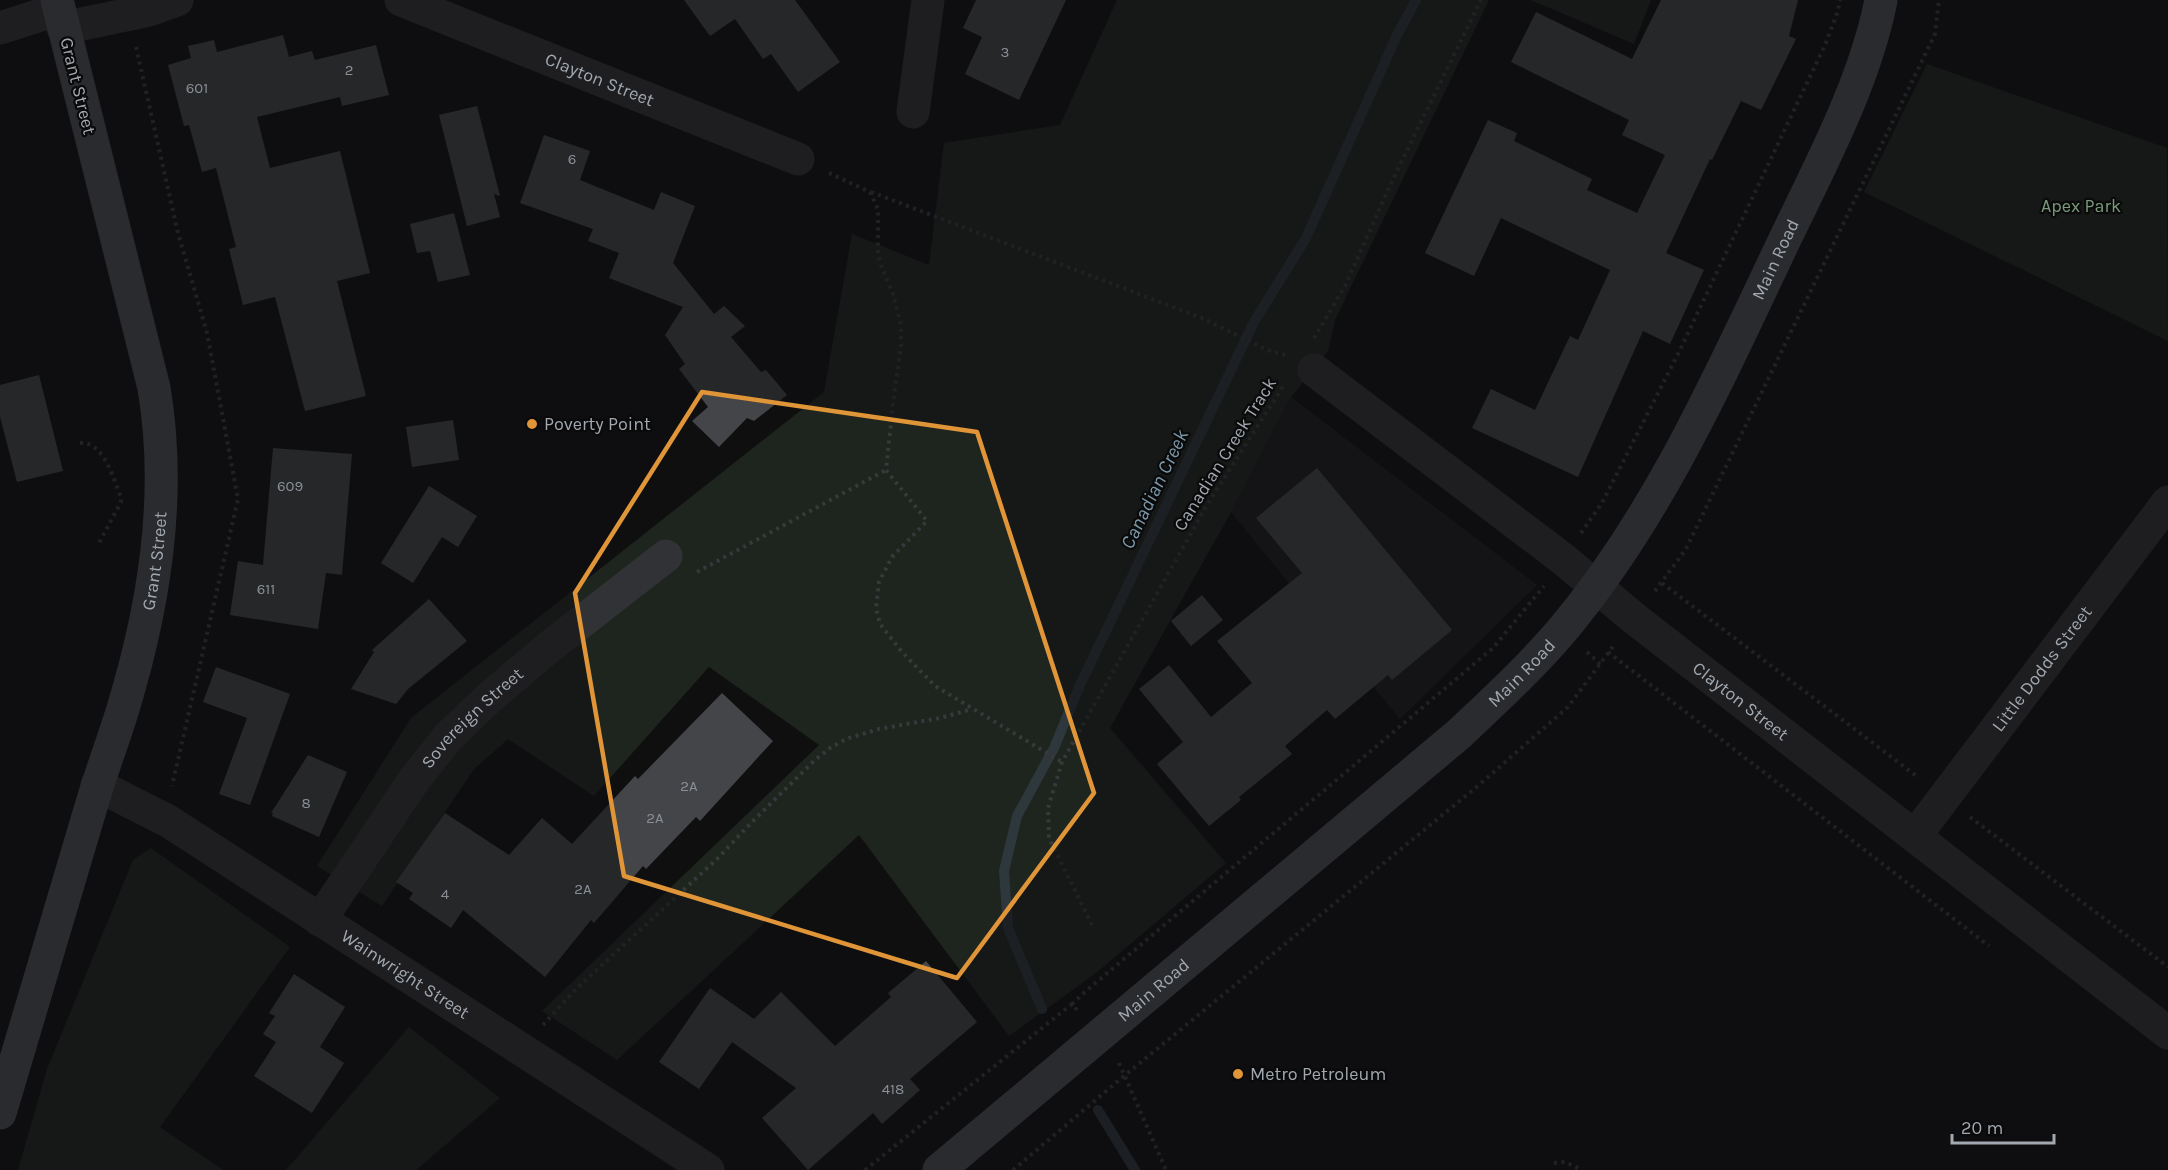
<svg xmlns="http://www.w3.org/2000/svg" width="2168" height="1170" font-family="Karla,sans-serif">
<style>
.built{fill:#1b1c1d}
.green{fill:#1e241e}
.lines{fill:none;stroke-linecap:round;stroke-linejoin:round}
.stream{stroke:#2e373c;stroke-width:10}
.building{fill:#434548}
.path{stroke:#37393c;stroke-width:4;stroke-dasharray:3 4.5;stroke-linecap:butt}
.minor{stroke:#313235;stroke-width:33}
.major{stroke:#4d4f54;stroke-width:33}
.marked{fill:none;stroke:#e09538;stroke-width:4.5;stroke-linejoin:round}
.poi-dot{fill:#e09538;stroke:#0a0a0b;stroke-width:2}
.labels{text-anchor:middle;stroke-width:4.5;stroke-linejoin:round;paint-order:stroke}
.number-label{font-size:15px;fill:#8a8f96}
.street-label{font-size:18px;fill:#a1a8b0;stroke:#0a0a0b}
.park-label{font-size:18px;fill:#7b9a7a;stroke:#0a0a0b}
.poi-label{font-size:18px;fill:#a1a8b0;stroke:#0a0a0b;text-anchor:start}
.water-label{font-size:20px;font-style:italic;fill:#7b98a9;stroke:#0a0a0b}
</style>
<rect width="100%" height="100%" fill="#0f0f10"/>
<!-- built -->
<path class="built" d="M 1291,397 L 1537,585 L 1400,719 L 1231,512 Z"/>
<!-- green -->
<path class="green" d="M 1117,0 L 1489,0 L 1335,320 L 1328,351 L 1291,397 L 1231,512 L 1110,728 L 1226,863 L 1096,973 L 1009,1036 L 859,835 L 617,1060 L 542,1011 L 819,745 L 709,667 L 594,796 L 508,739 L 474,769 L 382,906 L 317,866 L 411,718 L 824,392 L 852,234 L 929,265 L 944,143 L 1060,125 Z
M 1531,0 L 1651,0 L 1634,44 Z
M 1927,64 L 2167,148 L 2168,341 L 1864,192 Z
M 151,848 L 290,947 L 160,1127 L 223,1170 L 18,1170 L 47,1069 L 133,860 Z
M 409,1027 L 500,1098 L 416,1170 L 286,1170 Z"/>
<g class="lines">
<!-- stream -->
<path class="stream" d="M 1042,1009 L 1008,928 L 1004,871 L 1017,816 L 1054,748 L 1080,685 L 1254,322 L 1306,238 L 1397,35 L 1416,0
M 1098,1110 L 1135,1170"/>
</g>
<!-- building -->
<path class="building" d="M 684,0 L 795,0 L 840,62 L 798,92 L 771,54 L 763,59 L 735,19 L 710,36 Z
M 976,0 L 1066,0 L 1019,100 L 965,74 L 982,37 L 963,28 Z
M 1661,0 L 1798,0 L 1789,36 L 1796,39 L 1761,110 L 1741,101 L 1712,160 L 1710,159 L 1666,253 L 1704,270 L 1670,344 L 1643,331 L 1578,477 L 1472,428 L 1491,389 L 1535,410 L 1570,336 L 1578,340 L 1610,270 L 1501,218 L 1474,276 L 1425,253 L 1488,120 L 1517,133 L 1514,141 L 1592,179 L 1587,190 L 1637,213 L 1665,155 L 1622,135 L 1629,120 L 1511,62 L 1536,12 L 1632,59 Z
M 283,35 L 289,57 L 312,51 L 315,60 L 376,45 L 389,95 L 342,106 L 340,97 L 257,117 L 270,168 L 340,151 L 370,273 L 337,281 L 366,396 L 305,411 L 275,297 L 243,305 L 229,249 L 236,247 L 216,168 L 202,172 L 189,125 L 184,126 L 168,65 L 191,58 L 188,46 L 214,40 L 217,52 Z
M 477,106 L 500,196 L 494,194 L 500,217 L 467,226 L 439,115 Z
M 544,135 L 590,151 L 580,180 L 654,210 L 661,192 L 695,206 L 673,263 L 714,314 L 724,306 L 745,326 L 731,337 L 761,372 L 766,370 L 787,395 L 754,421 L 747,418 L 719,447 L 692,421 L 708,407 L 679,369 L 685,364 L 665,335 L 683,307 L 609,278 L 619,253 L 588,241 L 593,229 L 520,203 Z
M 454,213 L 470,275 L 438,282 L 430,251 L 417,253 L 410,224 Z
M 39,375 L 63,471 L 17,482 L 0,417 L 0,385 Z
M 453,420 L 459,460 L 412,467 L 406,427 Z
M 273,448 L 352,454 L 342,575 L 326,573 L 318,629 L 230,615 L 238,561 L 263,565 Z
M 1317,468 L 1452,630 L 1392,680 L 1388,675 L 1335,719 L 1327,710 L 1285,746 L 1292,754 L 1239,797 L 1241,800 L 1209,826 L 1157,764 L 1183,742 L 1139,689 L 1169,665 L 1211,717 L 1252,683 L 1217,641 L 1302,573 L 1256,518 Z
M 429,486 L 477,516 L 458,547 L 442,537 L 413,583 L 381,563 Z
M 1202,595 L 1223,620 L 1191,646 L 1171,621 Z
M 429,599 L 467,641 L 408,689 L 396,704 L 351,689 L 374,652 L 372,650 Z
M 216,667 L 290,694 L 250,805 L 219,794 L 247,718 L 203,702 Z
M 722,693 L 773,741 L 700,821 L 696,817 L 646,869 L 643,866 L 594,923 L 591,920 L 545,977 L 463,910 L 451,928 L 409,899 L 413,893 L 396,882 L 445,813 L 509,855 L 542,818 L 572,844 L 635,776 L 638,779 Z
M 308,755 L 347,772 L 319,837 L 272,816 L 273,813 L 271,813 Z
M 926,961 L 977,1022 L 910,1079 L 920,1090 L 882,1124 L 873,1113 L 808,1170 L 762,1118 L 796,1088 L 732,1042 L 699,1089 L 659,1062 L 710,988 L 754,1019 L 781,992 L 835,1046 L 891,997 L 888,993 Z
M 294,974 L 345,1007 L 320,1047 L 344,1063 L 312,1113 L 254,1076 L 276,1042 L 263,1034 L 275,1016 L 269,1013 Z"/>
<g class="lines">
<!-- path -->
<path class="path" d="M 136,47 L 178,233 L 207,333 L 238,499 L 172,786
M 829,173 L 870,192 L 878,209 L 878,253 L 880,263 L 893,294 L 901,325 L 901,347 L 894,395 L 886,470 L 927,521 L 892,557 L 879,582 L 876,608 L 880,624 L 902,652 L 935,686 L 1062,762
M 871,192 L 1202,318 L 1267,350 L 1285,355
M 1314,338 L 1345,286 L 1393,179 L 1481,0
M 80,443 C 104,441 113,479 121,497 L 121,502 L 99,543
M 1581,533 L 1602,503 L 1679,352 L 1825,45 L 1838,11 L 1840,0
M 697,572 L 886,470
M 1662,583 L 1919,778
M 1655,591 L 1686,549 L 1921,63 L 1935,34 L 1939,0
M 1587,652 L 1600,664
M 1608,652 L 1989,946
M 1970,817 L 2168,967
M 1092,925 L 1049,838 L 1048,808 L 1062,762 L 1207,505 L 1284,385
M 1077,1010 L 1072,1004 L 1086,991 L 1493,648 L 1544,586
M 543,1025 L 576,989 L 717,859 L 752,822 L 815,760 L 830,748 L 846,739 L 879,729 L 940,718 L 972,709
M 1119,1063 L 1166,1170
M 1554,1163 L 1565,1162 L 1582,1170
M 865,1170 L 1072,1004
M 1013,1170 L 1124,1076 L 1479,785 L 1568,707 L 1614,645"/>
<!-- minor -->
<g class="minor">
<path id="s1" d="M 401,0 L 798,159"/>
<path d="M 0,28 L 59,9"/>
<path d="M 63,28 L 149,10 L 177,0"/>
<path d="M 913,112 L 928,0"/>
<path id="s2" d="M 1314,370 L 1563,559 L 1635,619 L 2168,1033"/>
<path id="s3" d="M 97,785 L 168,821 L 708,1170"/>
<path id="s4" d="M 1915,836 L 2168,502"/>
<path id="s5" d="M 320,920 L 414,780 L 448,737 L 489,698 L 548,648 L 666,556"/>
</g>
<!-- major -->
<g class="major">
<path id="s6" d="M 0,1113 C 31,1009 62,905 93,800 C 104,763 119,726 129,688 C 157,590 171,489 154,388 L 57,0"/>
<path id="s7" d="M 939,1170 L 1459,734 C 1495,700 1532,666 1564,628 C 1660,513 1721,373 1785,239 C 1821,164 1865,82 1881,0"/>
</g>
</g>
<!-- marked area -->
<path d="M0 0H2168V1170H0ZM 702,392 L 977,432 L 1094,793 L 957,978 L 624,876 L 575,593 Z" fill="#0f0f10" fill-opacity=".55" fill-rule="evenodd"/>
<path class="marked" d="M 702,392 L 977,432 L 1094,793 L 957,978 L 624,876 L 575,593 Z"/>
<!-- markers -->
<g class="poi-dot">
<circle cx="532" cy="424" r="6"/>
<circle cx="1238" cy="1074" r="6"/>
</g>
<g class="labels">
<!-- number labels -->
<g class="number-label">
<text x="1005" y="57">3</text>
<text x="349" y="75">2</text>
<text x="197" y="93">601</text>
<text x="572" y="164">6</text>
<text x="290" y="491">609</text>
<text x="266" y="594">611</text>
<text x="689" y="791">2A</text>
<text x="306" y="808">8</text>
<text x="655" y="823">2A</text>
<text x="583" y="894">2A</text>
<text x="445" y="899">4</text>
<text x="893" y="1094">418</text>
</g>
<!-- street labels -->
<g class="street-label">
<text dy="6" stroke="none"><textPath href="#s1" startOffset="214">Clayton Street</textPath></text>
<text transform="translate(78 86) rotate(76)" y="6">Grant Street</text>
<text dy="6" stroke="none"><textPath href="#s7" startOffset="1254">Main Road</textPath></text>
<text transform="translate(1225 454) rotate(-58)" y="6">Canadian Creek Track</text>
<text dy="6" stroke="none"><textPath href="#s6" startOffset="574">Grant Street</textPath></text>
<text dy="6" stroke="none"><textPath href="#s4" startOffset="210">Little Dodds Street</textPath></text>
<text dy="6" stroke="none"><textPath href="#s7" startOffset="766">Main Road</textPath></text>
<text dy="6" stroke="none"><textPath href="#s2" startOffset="540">Clayton Street</textPath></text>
<text dy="6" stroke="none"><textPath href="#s5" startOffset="254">Sovereign Street</textPath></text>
<text dy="6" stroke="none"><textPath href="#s3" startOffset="362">Wainwright Street</textPath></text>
<text dy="6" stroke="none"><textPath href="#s7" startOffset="280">Main Road</textPath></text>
</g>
<!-- park labels -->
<g class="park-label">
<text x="2081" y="212">Apex Park</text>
</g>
<!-- poi labels -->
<g class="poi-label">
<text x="544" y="430">Poverty Point</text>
<text x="1250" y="1080">Metro Petroleum</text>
</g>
<!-- water labels -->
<g class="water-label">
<text transform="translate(1154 489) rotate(-64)" y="7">Canadian Creek</text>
</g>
</g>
<!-- scale -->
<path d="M1952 1134v9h102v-9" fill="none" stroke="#a1a8b0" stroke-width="3"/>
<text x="1961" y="1134" font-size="18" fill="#a1a8b0" stroke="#0a0a0b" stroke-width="4.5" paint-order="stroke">20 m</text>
</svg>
